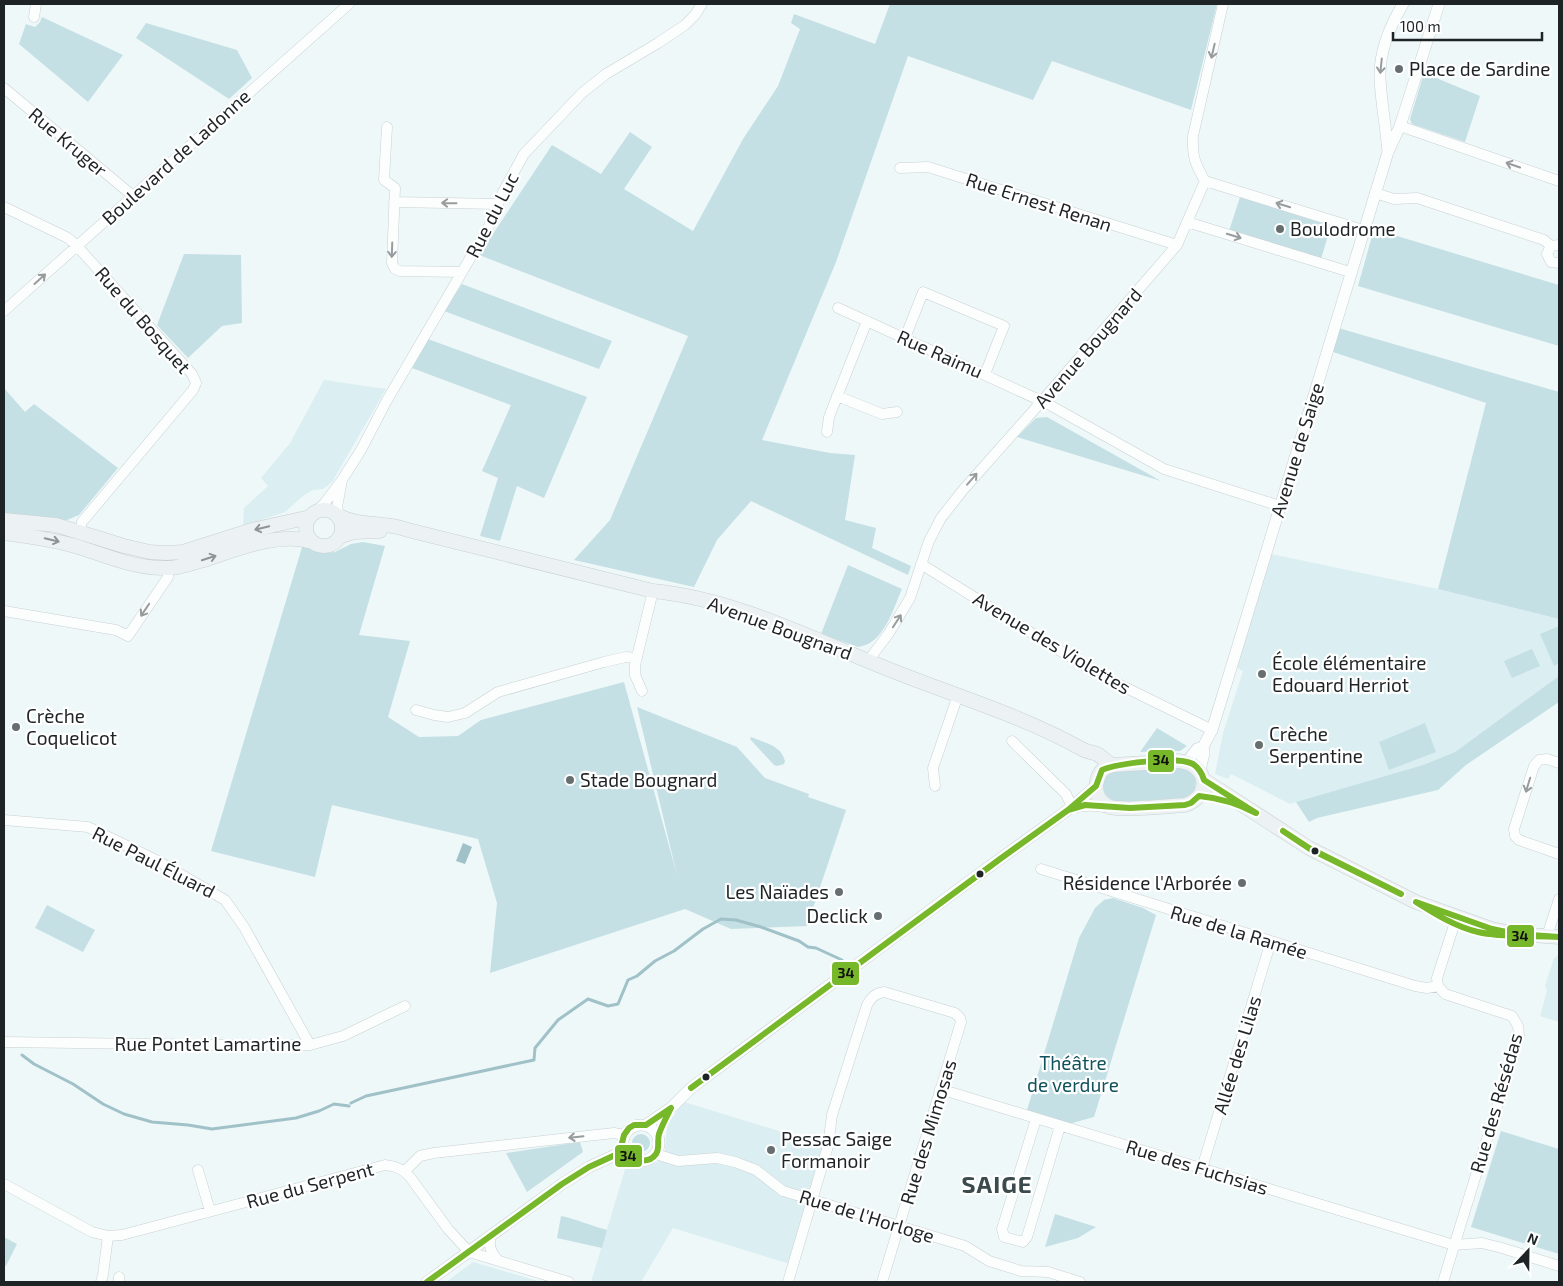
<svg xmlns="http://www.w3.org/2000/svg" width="1563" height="1286" font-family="'Exo 2',sans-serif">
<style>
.built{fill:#dbeef2}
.green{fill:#c4e0e5}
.water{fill:#a0c1c8}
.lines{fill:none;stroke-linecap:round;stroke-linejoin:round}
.stream{stroke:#a0c1c8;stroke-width:3}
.minor-casing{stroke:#c9d0d2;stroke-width:11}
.tertiary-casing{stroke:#c9d0d2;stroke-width:12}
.secondary-casing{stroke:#c9d0d2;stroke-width:15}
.minor{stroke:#fcfefe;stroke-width:10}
.tertiary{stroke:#fcfefe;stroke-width:11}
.secondary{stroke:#ecf2f3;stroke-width:14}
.bus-1-casing{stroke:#fff;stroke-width:10}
.bus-1{stroke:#76b82a;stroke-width:6}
.oneway{stroke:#989c9d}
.oneway2{stroke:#8f9597}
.poi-dot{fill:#676e70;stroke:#fff;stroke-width:2}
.bus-dot{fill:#1e2426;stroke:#fff;stroke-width:2}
.labels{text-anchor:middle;stroke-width:4.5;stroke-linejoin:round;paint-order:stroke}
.poi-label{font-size:19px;fill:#1e2426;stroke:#fff;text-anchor:start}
.street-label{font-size:19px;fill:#1e2426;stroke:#fff}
.park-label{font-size:19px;fill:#10515b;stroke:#fff}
.district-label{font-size:24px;font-weight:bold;letter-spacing:1px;fill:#3b4a4c;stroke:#fff}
.line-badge{stroke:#fff;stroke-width:2}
.pale-badge-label{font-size:14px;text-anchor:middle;font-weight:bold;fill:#111}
</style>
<rect width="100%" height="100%" fill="#eef8f9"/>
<!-- built -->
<path class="built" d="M 324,380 L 386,389 L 332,482 L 323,489 L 313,490 L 304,495 L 285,512 L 243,526 L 244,508 L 268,486 L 261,478 L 290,443 Z
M 1266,553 L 1438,589 L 1559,619 L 1559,676 L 1455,752 L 1423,765 L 1290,804 L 1231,774 L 1228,779 L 1215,774 L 1223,733 L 1243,671 L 1232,665 Z
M 1559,955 L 1559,1022 L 1540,1016 L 1547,991 L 1545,986 L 1554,958 Z
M 684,1102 L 828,1146 L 793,1265 L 673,1228 L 641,1282 L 591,1282 L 627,1163 L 637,1168 L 649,1166 L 659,1161 L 665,1152 L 667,1124 Z
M 473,1262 L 541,1282 L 446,1282 Z"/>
<!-- green -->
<path class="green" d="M 890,4 L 1217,4 L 1191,110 L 1052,61 L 1033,100 L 908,56 L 836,262 L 762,440 L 830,453 L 855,455 L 845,520 L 876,528 L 872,548 L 911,566 L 908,575 L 751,501 L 717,540 L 694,587 L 574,560 L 610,520 L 688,336 L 479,255 L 552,145 L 601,174 L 630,132 L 652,147 L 624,189 L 693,231 L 743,139 L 778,86 L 800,29 L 791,23 L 794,14 L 875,44 Z
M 42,17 L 123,55 L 88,102 L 19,44 L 26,24 L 35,27 L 40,22 Z
M 146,23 L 237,50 L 252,78 L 229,99 L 136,38 Z
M 1424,73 L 1480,96 L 1465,142 L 1412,124 L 1410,119 Z
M 1240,197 L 1331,226 L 1321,259 L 1229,231 Z
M 1374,229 L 1559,285 L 1559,346 L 1358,286 Z
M 184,254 L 241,255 L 242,323 L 222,326 L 188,358 L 157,325 Z
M 462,284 L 612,341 L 599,369 L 444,311 Z
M 1335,327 L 1559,392 L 1559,619 L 1438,589 L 1486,403 L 1327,350 Z
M 428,339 L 587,397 L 544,498 L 517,486 L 500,541 L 480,536 L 498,478 L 482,471 L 511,405 L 412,368 Z
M 4,388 L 25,412 L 34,404 L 118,468 L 79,515 L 65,521 L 4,513 Z
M 1047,417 L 1161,481 L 1017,437 L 1036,418 Z
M 363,542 L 385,546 L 359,635 L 410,641 L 388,717 L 419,737 L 458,736 L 481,720 L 624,682 L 677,875 L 637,707 L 737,747 L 765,778 L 809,794 L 808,797 L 846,810 L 807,926 L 731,929 L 685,909 L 490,973 L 497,903 L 478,839 L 332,805 L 315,877 L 211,851 L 303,544 L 326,553 L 335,552 L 351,544 Z
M 848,565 L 902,589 C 893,609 884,644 858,647 L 821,634 Z
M 1559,626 L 1559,663 L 1554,666 L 1540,634 Z
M 1532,649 L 1540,666 L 1512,678 L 1504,661 Z
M 1559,676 L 1559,702 L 1466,765 L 1438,790 L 1317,818 L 1309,822 L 1296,802 L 1423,765 L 1455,752 Z
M 1425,723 L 1436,752 L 1389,770 L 1379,742 Z
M 1157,728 L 1187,746 L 1180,751 L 1140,752 Z
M 751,737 C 765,743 781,745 785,761 L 784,764 L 777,766 L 774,765 L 750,739 Z
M 1178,767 L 1187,768 L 1196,778 L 1195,791 L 1185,798 L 1119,802 C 1100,799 1097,777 1115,771 Z
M 1113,898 L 1143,908 L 1156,915 L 1094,1117 L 1069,1124 L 1027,1110 L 1079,938 L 1095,908 L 1104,900 Z
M 47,905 L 95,930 L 83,952 L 35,928 Z
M 1501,1131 L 1559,1149 L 1559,1254 L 1471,1227 Z
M632 1143a9 9 0 1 1 18 0a9 9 0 1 1-18 0Z
M 580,1142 L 583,1152 L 527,1192 L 506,1153 Z
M 1055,1214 L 1096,1227 L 1078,1238 L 1045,1247 Z
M 561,1216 C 577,1219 591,1226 607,1230 L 602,1248 L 557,1238 Z
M 4,1237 L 17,1244 L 6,1266 L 4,1265 Z"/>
<!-- water -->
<path class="water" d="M 463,843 L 472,847 L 465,864 L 456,861 Z"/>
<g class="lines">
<!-- stream -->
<path class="stream" d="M 22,1055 L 34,1064 L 73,1084 L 103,1104 L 124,1114 L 152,1122 L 188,1125 L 212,1129 L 296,1118 L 319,1111 L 334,1104 L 349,1106
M 351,1103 L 366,1096 L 534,1060 L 535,1048 L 558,1020 L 588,999 L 608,1006 L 618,1004 L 628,980 L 637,976 L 655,961 L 674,951 L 703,929 L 721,919 L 736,920 L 761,927 L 799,941 L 808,947 L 816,948 L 842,960"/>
<!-- minor casing -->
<g class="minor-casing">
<path id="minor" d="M 34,17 L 36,4
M 4,88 L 133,196
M 1400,126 L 1559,181
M 387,127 L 384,180 L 395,188 L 392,263 L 395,269 L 400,271 L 462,272
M 900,168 L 928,167 L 1177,245
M 1205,181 C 1195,164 1192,156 1193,136 L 1223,4
M 1205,181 L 1363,230
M 1375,193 L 1394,199 L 1417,198 L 1544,240 L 1551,246
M 394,202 L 498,204
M 4,207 L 68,238 L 77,246 L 192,374 L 196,383 L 193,390 L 82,522 L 80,531
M 1187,222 L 1350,272
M 1559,245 L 1551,246 L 1547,254 L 1551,262 L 1559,263
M 838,308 L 1048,404 L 1164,469 L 1280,506
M 4,311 L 349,4
M 905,338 L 923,292 L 1004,326 L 985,374
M 837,396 L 882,414 L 897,412
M 827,432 L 829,417 L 867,321
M 342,480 L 361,450 L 386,402 L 489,226 L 503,192 L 524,154 L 582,93 L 606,74 L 658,43 L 685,25 L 695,15 L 702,4
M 316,511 L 324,504 L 342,480 L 337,507 L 339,516
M 921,564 L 1094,672 L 1212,730
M 4,611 L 116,630 L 128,636 L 168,577 L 168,568
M 868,661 L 889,633 L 910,598 L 929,541 L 941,518 L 963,490 L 1042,401 L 1177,245 L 1205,181
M 642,691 L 635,675 L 635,665 L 653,591
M 416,710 L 434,715 L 448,717 L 465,713 L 498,692 L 604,662 L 626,657 L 637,658
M 1012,741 L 1066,794 L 1072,807
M 1559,763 L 1547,759 L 1539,760 L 1534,766 L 1514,829 L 1515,836 L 1519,840 L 1559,854
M 935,786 L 933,768 L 958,695
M 4,820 L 88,827 L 156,860 L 225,900 L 244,927 L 310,1045
M 1041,869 L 1415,986 L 1427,988 L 1438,986
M 1547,936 L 1559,899
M 4,1042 L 219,1045 L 310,1045 L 343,1036 L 405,1006
M 940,1089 L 1454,1245 L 1482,1243 L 1502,1248 L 1559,1266
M 1036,1119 L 1002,1229 L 1004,1237 L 1023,1242 L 1027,1237 L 1060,1126
M 656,1154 L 678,1161 L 717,1158 L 735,1162 L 756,1170 L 783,1191 L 965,1246 L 989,1261 L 1021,1271 L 1048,1272 L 1080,1282
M 1202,1168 L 1271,941
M 198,1170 L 210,1211
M 405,1171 L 420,1156 L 434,1153 L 614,1133 L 624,1135
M 4,1184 L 92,1232 L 108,1236 L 122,1235 L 385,1165 C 396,1166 403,1169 410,1177 L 448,1229 L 469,1252 L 569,1282
M 491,1235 C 488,1245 491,1254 499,1261
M 101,1282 L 103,1275 L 108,1236
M 119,1282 L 119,1277
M 788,1282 L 828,1146 L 832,1115 L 867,1005 C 871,998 875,993 884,992 L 955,1013 L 960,1018 L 961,1022 L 882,1282
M 1443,1282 L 1519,1035 L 1518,1026 L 1512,1016 L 1445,994 L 1438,986 L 1437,978 L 1457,916"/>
</g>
<!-- tertiary casing -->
<g class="tertiary-casing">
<path id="tertiary" d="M 1403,4 C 1390,26 1379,51 1380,78 C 1381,102 1386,127 1388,152 L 1400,126 L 1439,4
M 1187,762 L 1197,749 L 1203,747
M 1200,770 L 1204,753 L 1203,747 L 1212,730 L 1232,665 L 1388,152
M 1072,807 L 1091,805 L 1109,807
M623 1143a18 18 0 1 1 36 0a18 18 0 1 1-36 0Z
M 646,1125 L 671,1108 L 691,1088 L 975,877 L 1072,807 L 1096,786
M 427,1282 L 562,1184 L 589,1167 L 624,1151"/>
</g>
<!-- secondary casing -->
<g class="secondary-casing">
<path id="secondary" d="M306 528a18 18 0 1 1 36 0a18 18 0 1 1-36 0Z
M 339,516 C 360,527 385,521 408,530 L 653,591 C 734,599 808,637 883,667 C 949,694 1019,714 1082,749 C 1087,752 1092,752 1097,754 C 1102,757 1107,762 1112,765
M 4,520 L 56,525 L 124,546 L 150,552 L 166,553 L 183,552 L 252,530 L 310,517
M 4,533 C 28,536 51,539 75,546 C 105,555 135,569 167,568 C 180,568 192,563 204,560 C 235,550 280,531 312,542
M 341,536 L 354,532 L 380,531
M 1179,761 C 1208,764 1213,796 1185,805 C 1169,806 1123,811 1110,807 C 1099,803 1094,792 1097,781 C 1099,772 1103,768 1112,765 Z
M 1204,780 L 1309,848 L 1416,902 L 1492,929 L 1516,934 L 1559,937"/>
</g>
<!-- minor -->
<use href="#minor" class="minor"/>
<!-- tertiary -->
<use href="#tertiary" class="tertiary"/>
<!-- secondary -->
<use href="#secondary" class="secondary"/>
<!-- bus-1 casing -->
<g class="bus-1-casing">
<path id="bus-1" d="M 1068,810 L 1096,786 L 1102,770 C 1119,763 1177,756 1193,764 C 1199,768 1202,773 1204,780 L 1256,813
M 1068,810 L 1085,805 L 1130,808 L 1185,805 L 1191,803 L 1199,796 C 1220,798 1237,803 1256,813
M 1283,831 L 1309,848 L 1401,894
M 1283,831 L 1310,849 L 1401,894
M 1000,859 L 1068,810
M 1000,859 L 1068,810
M 1416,902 L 1492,929 L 1516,934 L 1559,937 C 1532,935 1504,938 1478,932 C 1456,927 1435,914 1416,902 Z
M 691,1088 L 1000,859
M 691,1088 L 1000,859
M 671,1108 C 667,1116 662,1125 659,1134 C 657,1140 660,1148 656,1154 C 649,1164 635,1161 627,1155 L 622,1143 L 624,1135 L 629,1128 L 634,1125 L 646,1125 Z
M 427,1282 L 562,1184 L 589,1167 L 624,1151"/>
</g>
<!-- bus-1 -->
<use href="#bus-1" class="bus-1"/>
</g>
<!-- one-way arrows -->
<defs><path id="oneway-shaft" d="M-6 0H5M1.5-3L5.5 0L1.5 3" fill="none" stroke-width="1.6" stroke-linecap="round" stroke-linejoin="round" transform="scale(1.25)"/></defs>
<g class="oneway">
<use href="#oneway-shaft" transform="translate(1213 51) rotate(103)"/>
<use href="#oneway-shaft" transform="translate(1381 66) rotate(96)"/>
<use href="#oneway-shaft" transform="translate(1513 165) rotate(-161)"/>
<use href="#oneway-shaft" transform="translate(449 203) rotate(-179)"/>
<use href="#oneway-shaft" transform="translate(1283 205) rotate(-163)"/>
<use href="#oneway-shaft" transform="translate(1234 236) rotate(17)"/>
<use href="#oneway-shaft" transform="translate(392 250) rotate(92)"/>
<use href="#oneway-shaft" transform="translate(40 279) rotate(-42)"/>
<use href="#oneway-shaft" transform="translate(972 479) rotate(-49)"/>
<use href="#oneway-shaft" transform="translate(145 610) rotate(124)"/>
<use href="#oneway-shaft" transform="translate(897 621) rotate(-57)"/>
<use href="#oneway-shaft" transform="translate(1528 785) rotate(107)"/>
<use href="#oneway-shaft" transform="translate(576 1137) rotate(174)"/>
</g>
<g class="oneway2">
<use href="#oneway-shaft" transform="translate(262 528) rotate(166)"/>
<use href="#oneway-shaft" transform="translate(52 540) rotate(13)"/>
<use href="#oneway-shaft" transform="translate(209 558) rotate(-18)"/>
</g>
<!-- markers -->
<g class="poi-dot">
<circle cx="1399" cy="69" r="5"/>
<circle cx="1280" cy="229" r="5"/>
<circle cx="1262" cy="674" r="5"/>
<circle cx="16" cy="727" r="5"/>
<circle cx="1259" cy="745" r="5"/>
<circle cx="570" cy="780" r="5"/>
<circle cx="1242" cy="883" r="5"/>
<circle cx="839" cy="892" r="5"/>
<circle cx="878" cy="916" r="5"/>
<circle cx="771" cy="1150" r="5"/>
</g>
<g class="bus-dot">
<circle cx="1315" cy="851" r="4.5"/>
<circle cx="980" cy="874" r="4.5"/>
<circle cx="706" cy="1077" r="4.5"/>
</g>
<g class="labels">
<!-- poi labels -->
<g class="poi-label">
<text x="1409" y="76">Place de Sardine</text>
<text x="1290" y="236">Boulodrome</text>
<text x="1272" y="670">École élémentaire<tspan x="1272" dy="22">Edouard Herriot</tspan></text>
<text x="26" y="723">Crèche<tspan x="26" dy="22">Coquelicot</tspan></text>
<text x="1269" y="741">Crèche<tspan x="1269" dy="22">Serpentine</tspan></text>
<text x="580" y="787">Stade Bougnard</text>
<text x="1232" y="890" text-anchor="end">Résidence l'Arborée</text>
<text x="829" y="899" text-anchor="end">Les Naïades</text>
<text x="868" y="923" text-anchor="end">Declick</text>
<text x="781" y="1146">Pessac Saige<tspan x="781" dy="22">Formanoir</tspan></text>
</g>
<!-- street labels -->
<g class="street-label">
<text transform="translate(68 142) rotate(40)" y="7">Rue Kruger</text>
<text transform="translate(176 157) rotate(-42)" y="7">Boulevard de Ladonne</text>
<text transform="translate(1039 202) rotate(18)" y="7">Rue Ernest Renan</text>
<text transform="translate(492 215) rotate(-63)" y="7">Rue du Luc</text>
<text transform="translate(143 320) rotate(49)" y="7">Rue du Bosquet</text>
<text transform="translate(1088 348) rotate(-49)" y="7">Avenue Bougnard</text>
<text transform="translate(940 354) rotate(24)" y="7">Rue Raimu</text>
<text transform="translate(1297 450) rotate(-73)" y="7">Avenue de Saige</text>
<text transform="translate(780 628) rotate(20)" y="7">Avenue Bougnard</text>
<text transform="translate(1052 643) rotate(31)" y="7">Avenue des Violettes</text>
<text transform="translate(154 862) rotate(27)" y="7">Rue Paul Éluard</text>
<text transform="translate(1239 932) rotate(17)" y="7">Rue de la Ramée</text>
<text x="208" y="1051">Rue Pontet Lamartine</text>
<text transform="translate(1237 1055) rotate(-73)" y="7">Allée des Lilas</text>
<text transform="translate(1496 1103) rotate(-74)" y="7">Rue des Résédas</text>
<text transform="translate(928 1132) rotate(-73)" y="7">Rue des Mimosas</text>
<text transform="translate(1197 1167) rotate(17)" y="7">Rue des Fuchsias</text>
<text transform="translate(310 1185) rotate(-15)" y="7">Rue du Serpent</text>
<text transform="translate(867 1216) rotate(17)" y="7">Rue de l'Horloge</text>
</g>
<!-- park labels -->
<g class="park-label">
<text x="1073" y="1070">Théâtre<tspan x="1073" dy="22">de verdure</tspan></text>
</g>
<!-- district labels -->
<g class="district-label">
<text x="997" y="1193">SAIGE</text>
</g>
</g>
<g class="line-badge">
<rect x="1147" y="749" width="28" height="24" rx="5" fill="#76b82a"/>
<rect x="1506" y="924" width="29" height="24" rx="5" fill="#76b82a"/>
<rect x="831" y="961" width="29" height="25" rx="5" fill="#76b82a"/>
<rect x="614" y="1144" width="29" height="24" rx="5" fill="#76b82a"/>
</g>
<g class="pale-badge-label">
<text x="1161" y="765">34</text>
<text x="1520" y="941">34</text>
<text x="846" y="978">34</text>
<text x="628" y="1161">34</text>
</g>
<!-- border -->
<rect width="1563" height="1286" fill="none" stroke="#1e2426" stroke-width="10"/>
<!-- north arrow -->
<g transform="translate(1528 1251) rotate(22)" stroke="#ffffff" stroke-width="4" paint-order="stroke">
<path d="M0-4L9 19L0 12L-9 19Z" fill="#1e2426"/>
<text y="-8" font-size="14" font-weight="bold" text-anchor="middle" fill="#1e2426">N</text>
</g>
<!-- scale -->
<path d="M1393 32v8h149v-8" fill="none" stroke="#1e2426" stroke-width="2.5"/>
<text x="1400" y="32" font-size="15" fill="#1e2426" stroke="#ffffff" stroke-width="4" paint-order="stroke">100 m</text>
</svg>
